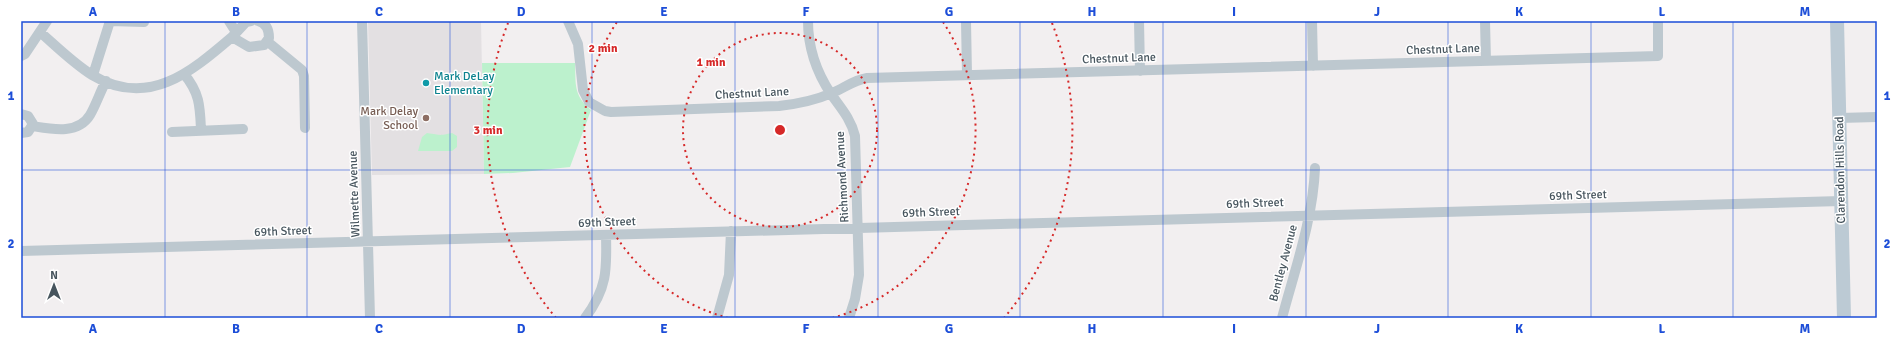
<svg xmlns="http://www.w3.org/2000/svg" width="1898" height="339" font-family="Signika,sans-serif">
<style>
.education{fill:#e3e0e2}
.green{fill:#bcf1cd}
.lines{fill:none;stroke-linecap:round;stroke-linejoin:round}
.street{stroke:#bdc8cf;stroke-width:10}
.secondary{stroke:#bccad4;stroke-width:14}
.grid{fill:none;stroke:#1d4ed8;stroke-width:1;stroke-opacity:0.55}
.ring{fill:none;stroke:#d62828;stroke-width:2;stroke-dasharray:2 4}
.culture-dot{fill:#0f9aa8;stroke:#fff;stroke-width:1.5}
.education-dot{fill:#8d6e63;stroke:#fff;stroke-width:1.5}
.labels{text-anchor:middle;stroke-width:3;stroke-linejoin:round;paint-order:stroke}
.street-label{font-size:12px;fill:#47555e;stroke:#fff}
.culture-label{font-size:12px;fill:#0d838f;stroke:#fff;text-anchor:start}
.education-label{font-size:12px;fill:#785e54;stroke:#fff;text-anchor:end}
.centre{fill:#d62828;stroke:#fff;stroke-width:2}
.ring-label{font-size:12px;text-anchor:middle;font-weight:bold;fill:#d62828;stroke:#fff;stroke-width:3;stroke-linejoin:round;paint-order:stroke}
.neatline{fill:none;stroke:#1d4ed8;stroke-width:1.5}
.grid-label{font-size:13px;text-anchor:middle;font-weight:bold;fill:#1d4ed8}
</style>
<rect width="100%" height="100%" fill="#f2eff0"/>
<!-- education -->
<path class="education" d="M 368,21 L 481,21 L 484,174 L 372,175 Z"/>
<!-- green -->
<path class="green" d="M 482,63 L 575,63 C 576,84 573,95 591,110 L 570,167 L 513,173 L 484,174 Z
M 427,133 C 441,135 438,136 452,133 L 457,136 L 457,147 L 452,151 L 418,151 L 422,137 Z"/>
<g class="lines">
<!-- street -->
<path class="street" d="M 229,21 L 236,32
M 362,21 L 370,318
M 568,21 L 578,44 L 583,90 L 589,102 L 605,111 L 611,112 L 779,106 C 797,104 816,100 832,93 C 844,88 854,80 867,78 L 1658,56 L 1658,21
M 808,21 C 808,47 817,73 831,94 C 841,108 851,119 855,136 L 859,275 L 855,299 L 849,318
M 966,21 L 967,75
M 1139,21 L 1140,71
M 1312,21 L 1313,66
M 1485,21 L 1486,61
M 40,32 C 57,47 73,63 92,75 C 148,109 191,72 232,37 L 249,47 L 264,45 L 269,38 C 269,29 266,23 258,21
M 232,37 L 246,22 L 251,21
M 268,42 L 302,70 L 304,76 L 305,128
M 21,56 L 25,54 L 47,21
M 184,74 C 200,93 200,107 201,130
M 93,75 L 110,21 L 144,22
M 21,114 L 28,116 L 33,124 L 28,132 L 21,133
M 1839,118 L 1877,117
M 32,126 C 51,129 78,135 90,115 C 96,105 100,92 106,81
M 172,132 L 243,129
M 21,251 L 1841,201
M 585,318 C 607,289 607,270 606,235
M 717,318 L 729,275 L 731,231
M 1282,318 C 1295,269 1313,219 1315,168"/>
<!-- secondary -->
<path class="secondary" d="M 1837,21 L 1844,318"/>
</g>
<!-- grid -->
<path class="grid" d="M 165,21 L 165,318M 307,21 L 307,318M 450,21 L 450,318M 592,21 L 592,318M 735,21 L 735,318M 878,21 L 878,318M 1020,21 L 1020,318M 1163,21 L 1163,318M 1306,21 L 1306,318M 1448,21 L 1448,318M 1591,21 L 1591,318M 1733,21 L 1733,318M 21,170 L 1877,170"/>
<!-- distance rings -->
<g class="ring">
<circle cx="780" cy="130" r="97"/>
<path d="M728 318A195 195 0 0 1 617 22M943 22A195 195 0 0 1 832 318"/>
<path d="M556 318A292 292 0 0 1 508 23M1052 23A292 292 0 0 1 1004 318"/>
</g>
<!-- markers -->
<circle class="culture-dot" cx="426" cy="83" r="4"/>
<circle class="education-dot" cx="426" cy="118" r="4"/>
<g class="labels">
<!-- street labels -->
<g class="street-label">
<text transform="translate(1443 49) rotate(-2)" y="4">Chestnut Lane</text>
<text transform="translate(1119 58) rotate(-2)" y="4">Chestnut Lane</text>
<text transform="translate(752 93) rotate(-3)" y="4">Chestnut Lane</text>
<text transform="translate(1840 170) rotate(-91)" y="4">Clarendon Hills Road</text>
<text transform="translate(842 177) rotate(-93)" y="4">Richmond Avenue</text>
<text transform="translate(354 194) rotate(-92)" y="4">Wilmette Avenue</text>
<text transform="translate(1578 195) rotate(-2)" y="4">69th Street</text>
<text transform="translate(1255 203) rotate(-2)" y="4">69th Street</text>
<text transform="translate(931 212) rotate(-2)" y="4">69th Street</text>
<text transform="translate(607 222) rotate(-2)" y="4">69th Street</text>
<text transform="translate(283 231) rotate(-2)" y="4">69th Street</text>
<text transform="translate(1283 263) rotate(-75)" y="4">Bentley Avenue</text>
</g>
<!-- culture labels -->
<g class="culture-label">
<text x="434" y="80">Mark DeLay<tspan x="434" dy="14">Elementary</tspan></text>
</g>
<!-- education labels -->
<g class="education-label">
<text x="418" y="115">Mark Delay<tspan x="418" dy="14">School</tspan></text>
</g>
</g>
<circle cx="780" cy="130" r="6" class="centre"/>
<g class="ring-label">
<text x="603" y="52">2 min</text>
<text x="711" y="66">1 min</text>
<text x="488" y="134">3 min</text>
</g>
<!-- border -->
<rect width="1898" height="339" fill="none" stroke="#ffffff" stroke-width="44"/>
<!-- north arrow -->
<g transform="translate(54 285)" stroke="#ffffff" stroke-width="3" paint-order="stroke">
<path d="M0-3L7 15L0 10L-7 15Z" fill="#47555e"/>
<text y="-6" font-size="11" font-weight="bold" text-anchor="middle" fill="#47555e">N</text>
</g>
<rect x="22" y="22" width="1854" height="295" class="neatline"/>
<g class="grid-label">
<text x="93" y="16">A</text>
<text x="236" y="16">B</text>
<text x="379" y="16">C</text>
<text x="521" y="16">D</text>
<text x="664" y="16">E</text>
<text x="806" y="16">F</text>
<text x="949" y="16">G</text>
<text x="1092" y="16">H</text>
<text x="1234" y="16">I</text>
<text x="1377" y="16">J</text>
<text x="1519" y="16">K</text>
<text x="1662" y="16">L</text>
<text x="1805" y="16">M</text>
<text x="11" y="100">1</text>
<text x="1887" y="100">1</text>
<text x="11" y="248">2</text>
<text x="1887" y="248">2</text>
<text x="93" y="333">A</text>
<text x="236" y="333">B</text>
<text x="379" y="333">C</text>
<text x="521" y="333">D</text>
<text x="664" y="333">E</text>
<text x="806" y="333">F</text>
<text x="949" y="333">G</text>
<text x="1092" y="333">H</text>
<text x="1234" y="333">I</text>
<text x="1377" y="333">J</text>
<text x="1519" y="333">K</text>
<text x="1662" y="333">L</text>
<text x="1805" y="333">M</text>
</g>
</svg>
